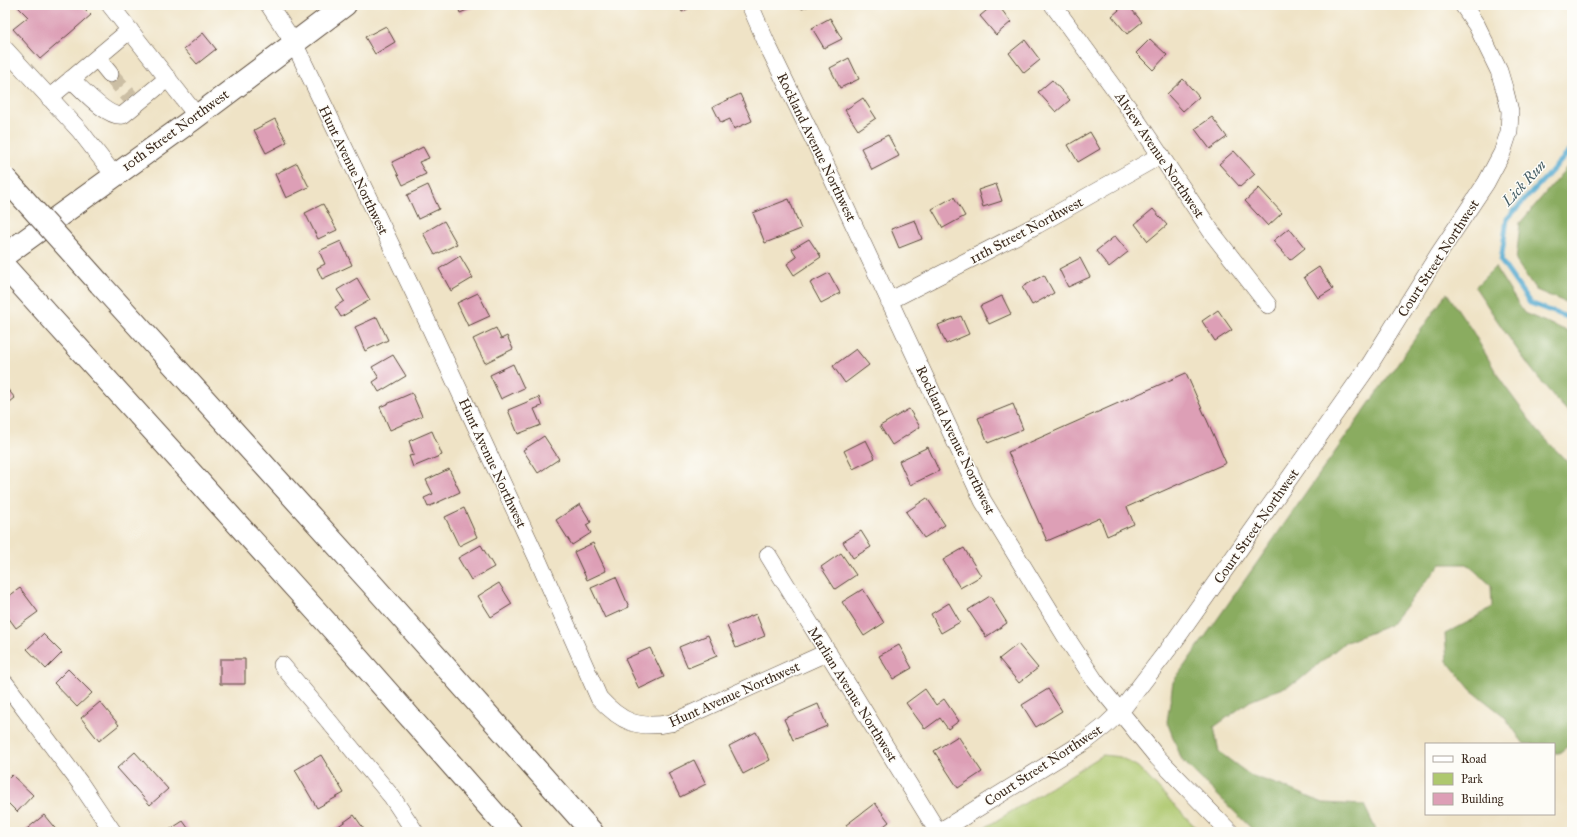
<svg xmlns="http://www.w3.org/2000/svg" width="1577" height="837" font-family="'IM FELL Great Primer',serif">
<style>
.green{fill:#aec86e;stroke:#747946}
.forest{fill:#8aac61;stroke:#626b40}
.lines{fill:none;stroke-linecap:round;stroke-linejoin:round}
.stream{stroke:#52a9cf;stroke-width:5}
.building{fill:#dd9fb6}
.minor-tunnel{stroke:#cbbea4;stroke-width:17;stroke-dasharray:17 8;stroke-linecap:butt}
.minor-casing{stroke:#564637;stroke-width:18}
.major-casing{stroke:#564637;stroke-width:24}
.highway-casing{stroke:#564637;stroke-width:24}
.minor{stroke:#fff;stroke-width:17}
.major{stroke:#fff;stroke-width:22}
.highway{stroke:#fff;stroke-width:22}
.highway-bridge-casing{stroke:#564637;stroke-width:24;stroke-linecap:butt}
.highway-bridge{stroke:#fff;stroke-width:22}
.labels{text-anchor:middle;stroke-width:3;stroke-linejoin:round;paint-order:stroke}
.street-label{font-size:14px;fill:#3b2a1e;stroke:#fdfcf7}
.water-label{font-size:15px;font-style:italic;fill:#445d65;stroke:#fdfcf7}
</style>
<rect width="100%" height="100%" fill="#fdfcf7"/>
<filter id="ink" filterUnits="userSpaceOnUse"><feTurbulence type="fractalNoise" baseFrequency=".025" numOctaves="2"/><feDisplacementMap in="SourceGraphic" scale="8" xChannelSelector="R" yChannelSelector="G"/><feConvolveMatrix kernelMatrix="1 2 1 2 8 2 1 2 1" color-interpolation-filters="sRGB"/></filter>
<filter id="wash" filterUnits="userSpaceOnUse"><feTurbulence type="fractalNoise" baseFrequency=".012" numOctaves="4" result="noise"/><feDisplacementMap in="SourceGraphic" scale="16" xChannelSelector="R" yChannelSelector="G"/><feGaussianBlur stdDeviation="0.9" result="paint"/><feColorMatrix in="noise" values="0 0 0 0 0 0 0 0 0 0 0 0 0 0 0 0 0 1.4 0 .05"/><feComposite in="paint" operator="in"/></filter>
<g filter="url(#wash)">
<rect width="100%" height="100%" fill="#efe3c6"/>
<!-- green -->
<path class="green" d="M 1103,755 L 1120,757 L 1138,767 L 1200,832 L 978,832 Z"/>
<!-- forest -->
<path class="forest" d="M 1572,164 L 1572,305 L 1536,290 L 1516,261 L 1520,223 L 1568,166 Z
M 1495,267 L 1524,313 L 1572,333 L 1572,416 C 1534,378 1505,332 1475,287 Z
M 1447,293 L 1473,332 L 1501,381 L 1537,430 L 1572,467 L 1572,743 L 1559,753 L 1554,753 L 1554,744 L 1524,744 L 1504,716 L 1471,690 L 1447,661 L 1445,634 L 1472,620 L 1492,607 L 1491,585 L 1467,564 L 1441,564 L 1423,585 L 1390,625 L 1344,643 L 1297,682 L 1250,701 L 1214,727 L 1219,752 L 1250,775 L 1290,789 L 1323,803 L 1364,805 L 1377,832 L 1255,832 L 1182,760 L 1167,722 L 1173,682 Z"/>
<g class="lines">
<!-- stream -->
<path class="stream" d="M 1572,149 L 1507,219 L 1501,261 L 1530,303 L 1572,319"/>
</g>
<g id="blocks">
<!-- building -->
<path class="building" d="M 20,5 L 81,5 L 91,15 L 40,59 L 13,29 L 28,17 L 18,7 Z
M 457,5 L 479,5 L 460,13 Z
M 679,5 L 695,5 L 682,12 Z
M 800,5 L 811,5 L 802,9 Z
M 993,5 L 998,5 L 1011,22 L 996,35 L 980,16 Z
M 1125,5 L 1128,5 L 1142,22 L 1127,34 L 1112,16 Z
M 830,18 L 842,39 L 824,48 L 812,28 Z
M 386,26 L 395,42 L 375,54 L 365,37 Z
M 203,33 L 216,49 L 197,64 L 184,49 Z
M 1150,39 L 1167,55 L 1153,70 L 1136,53 Z
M 1025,40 L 1040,60 L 1024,73 L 1009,53 Z
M 849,58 L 859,79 L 840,88 L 830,68 Z
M 1183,79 L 1199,97 L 1183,111 L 1167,94 Z
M 1052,80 L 1070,100 L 1056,112 L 1038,92 Z
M 740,94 L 752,121 L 734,129 L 730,119 L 721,123 L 713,107 Z
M 863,98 L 876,118 L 858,130 L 845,110 Z
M 1212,117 L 1227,137 L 1210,149 L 1195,129 Z
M 275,119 L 287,142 L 266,153 L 254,130 Z
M 1090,132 L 1100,149 L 1078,162 L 1068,145 Z
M 888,135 L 899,156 L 872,170 L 861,148 Z
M 423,147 L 429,158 L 419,162 L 426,174 L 403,185 L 392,162 Z
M 1234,151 L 1255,174 L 1240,187 L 1219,164 Z
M 297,163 L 309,187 L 286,198 L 275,174 Z
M 996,184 L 1002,201 L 983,207 L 978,190 Z
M 428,185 L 439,209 L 418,219 L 407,195 Z
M 1259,188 L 1282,213 L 1268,226 L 1245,201 Z
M 954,197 L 965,216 L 943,228 L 932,209 Z
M 789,199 L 801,229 L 765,243 L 753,213 Z
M 323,204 L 337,230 L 318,239 L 305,213 Z
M 1153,209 L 1167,225 L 1148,241 L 1135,224 Z
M 915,220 L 922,239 L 899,248 L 891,229 Z
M 444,221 L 457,244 L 435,255 L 423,233 Z
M 1289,228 L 1305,248 L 1290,260 L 1273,241 Z
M 1115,236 L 1128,252 L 1109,267 L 1096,251 Z
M 809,239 L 821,257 L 794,275 L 787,264 L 797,257 L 792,249 Z
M 341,241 L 352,265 L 322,279 L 317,268 L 325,264 L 319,251 Z
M 460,256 L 473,278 L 451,291 L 439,269 Z
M 1080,258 L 1090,277 L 1068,287 L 1059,269 Z
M 1319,267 L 1333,289 L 1318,298 L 1304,277 Z
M 829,273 L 840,293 L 821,303 L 810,283 Z
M 1044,275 L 1054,293 L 1032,305 L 1022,287 Z
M 357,278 L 370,300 L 341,317 L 335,307 L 344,301 L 337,290 Z
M 478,293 L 490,316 L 468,326 L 457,303 Z
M 1002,296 L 1011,314 L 989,324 L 980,306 Z
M 1218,310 L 1232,330 L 1215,341 L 1202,321 Z
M 961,316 L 969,334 L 946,344 L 938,325 Z
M 377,317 L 388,340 L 365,351 L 355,327 Z
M 496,328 L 501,339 L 507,336 L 513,349 L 485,363 L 473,339 Z
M 856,349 L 869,365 L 845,383 L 833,366 Z
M 393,355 L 406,376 L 379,392 L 373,382 L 379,378 L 372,367 Z
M 513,364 L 524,388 L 501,399 L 490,375 Z
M 1186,373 L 1226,463 L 1127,507 L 1134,524 L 1107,536 L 1100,518 L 1047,541 L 1008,452 Z
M 5,386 L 15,398 L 5,406 Z
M 412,393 L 422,416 L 390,430 L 380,407 Z
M 539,397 L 542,406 L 534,409 L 541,425 L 518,434 L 508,410 Z
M 1013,404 L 1023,429 L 988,443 L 978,418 Z
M 909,409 L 920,427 L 892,445 L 880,426 Z
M 432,431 L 442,455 L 413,467 L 409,456 L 414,455 L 409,441 Z
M 544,436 L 559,459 L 538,473 L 523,450 Z
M 866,440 L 875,458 L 853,469 L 844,451 Z
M 928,447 L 939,471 L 910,485 L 899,461 Z
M 449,469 L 460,492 L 428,507 L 424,498 L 433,494 L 426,480 Z
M 927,498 L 945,525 L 924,538 L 906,512 Z
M 580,504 L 591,522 L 586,525 L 591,533 L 572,545 L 556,520 Z
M 464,508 L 477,537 L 459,546 L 445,517 Z
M 861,531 L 871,547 L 853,558 L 843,542 Z
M 593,543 L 606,571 L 587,580 L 574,552 Z
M 481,545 L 494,567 L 471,580 L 458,558 Z
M 964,548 L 981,576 L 960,588 L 943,560 Z
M 841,553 L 856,575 L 835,589 L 821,567 Z
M 616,577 L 629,607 L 605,618 L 591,588 Z
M 499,583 L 512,604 L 491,617 L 478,596 Z
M 20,588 L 38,612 L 16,628 L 5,613 L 5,599 Z
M 863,589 L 884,623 L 864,636 L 842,602 Z
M 990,596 L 1007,623 L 986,637 L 968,610 Z
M 949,603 L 960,622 L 941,633 L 931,614 Z
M 756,614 L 765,636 L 736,648 L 727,626 Z
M 43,634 L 62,653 L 46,669 L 27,649 Z
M 708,635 L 717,656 L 688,668 L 679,647 Z
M 1018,644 L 1038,668 L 1019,683 L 999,659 Z
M 899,645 L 912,668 L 893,679 L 879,656 Z
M 650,648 L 664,677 L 639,689 L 625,659 Z
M 220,659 L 245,659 L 245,684 L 220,684 Z
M 68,669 L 92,693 L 77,707 L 54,683 Z
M 925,689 L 936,705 L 944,699 L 959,721 L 948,729 L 940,718 L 925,729 L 906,703 Z
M 1048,689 L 1062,711 L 1036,727 L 1022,705 Z
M 100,702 L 119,725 L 99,741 L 81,718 Z
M 818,704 L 827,726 L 793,740 L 784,719 Z
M 756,732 L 770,760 L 743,774 L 729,746 Z
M 958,736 L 982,772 L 958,788 L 934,751 Z
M 135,752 L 168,789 L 150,805 L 117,768 Z
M 321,755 L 344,793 L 317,808 L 295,770 Z
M 694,760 L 706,784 L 680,797 L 668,773 Z
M 12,775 L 33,795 L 17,812 L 5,800 L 5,782 Z
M 875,803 L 889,822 L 876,832 L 851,832 L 846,825 Z
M 44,815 L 58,832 L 23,832 Z
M 354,815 L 366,832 L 330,832 Z
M 183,821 L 191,832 L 166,832 Z"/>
</g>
</g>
<g filter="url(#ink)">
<use href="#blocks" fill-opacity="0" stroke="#564637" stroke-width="1"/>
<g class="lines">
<!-- minor-tunnel -->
<path class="minor-tunnel" d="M 110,74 L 130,97"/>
<!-- minor casing -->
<g class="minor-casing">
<path id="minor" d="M 110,5 L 197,116
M 269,5 L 294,43 L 414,293 L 538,560 L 599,698 C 622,723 638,729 671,723 L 828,652
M 750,5 L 767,44 L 824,161 L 983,501 L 1066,637 L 1095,681 L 1157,757 L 1230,832
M 1053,5 L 1130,110 L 1213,234 L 1268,305
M 5,49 L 80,131 L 114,175
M 97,58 L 110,74
M 71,79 C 82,89 108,119 123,115 L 168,78
M 49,98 L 130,30
M 889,301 L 1037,225 L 1161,155
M 768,555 L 938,832
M 282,665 L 392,797 L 415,832
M 5,683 L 80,783 L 113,832
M 939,832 L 1086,741 L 1105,726 L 1120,712 L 1176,639 L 1370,364 L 1438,255 L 1486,183 L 1502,153 L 1509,132 L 1510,111 L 1505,91 L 1499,71 L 1477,26 L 1463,5"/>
</g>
<!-- major casing -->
<g class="major-casing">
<path id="major" d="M 5,255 L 192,120 L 345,5"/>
</g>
<!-- highway casing -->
<g class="highway-casing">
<path id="highway" d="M 5,267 L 327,623 L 511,832
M 100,284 L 371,583 L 592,832"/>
</g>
<!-- minor -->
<use href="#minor" class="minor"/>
<!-- major -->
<use href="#major" class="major"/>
<!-- highway -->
<use href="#highway" class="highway"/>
<!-- highway-bridge casing -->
<g class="highway-bridge-casing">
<path id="highway-bridge" d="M 5,178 L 100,284"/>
</g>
<!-- highway-bridge -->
<use href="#highway-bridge" class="highway-bridge"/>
</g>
</g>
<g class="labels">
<!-- street labels -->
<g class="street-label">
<text transform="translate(175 130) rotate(-36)" y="5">10th Street Northwest</text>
<text transform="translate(817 147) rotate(64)" y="5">Rockland Avenue Northwest</text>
<text transform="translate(1160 155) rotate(56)" y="5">Alview Avenue Northwest</text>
<text transform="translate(354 170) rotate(64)" y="5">Hunt Avenue Northwest</text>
<text transform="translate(1026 230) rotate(-28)" y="5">11th Street Northwest</text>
<text transform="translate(1438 258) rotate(-57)" y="5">Court Street Northwest</text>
<text transform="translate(956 440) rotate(64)" y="5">Rockland Avenue Northwest</text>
<text transform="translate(493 463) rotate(65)" y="5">Hunt Avenue Northwest</text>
<text transform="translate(1256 526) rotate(-55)" y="5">Court Street Northwest</text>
<text transform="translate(734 694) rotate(-24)" y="5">Hunt Avenue Northwest</text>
<text transform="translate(853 694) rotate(58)" y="5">Marlian Avenue Northwest</text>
<text transform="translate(1043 765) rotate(-33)" y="5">Court Street Northwest</text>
</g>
<!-- water labels -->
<g class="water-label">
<text transform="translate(1524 183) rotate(-47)" y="5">Lick Run</text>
</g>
</g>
<!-- margin -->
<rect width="1577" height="837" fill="none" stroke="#fdfcf7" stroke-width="20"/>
<!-- legend -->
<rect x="1425" y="743" width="130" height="72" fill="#fdfcf7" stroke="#afa8a0"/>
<rect x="1433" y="756" width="20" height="6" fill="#ffffff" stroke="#afa8a0"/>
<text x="1461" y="763" font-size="12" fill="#3b2a1e">Road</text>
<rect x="1433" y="773" width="20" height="12" fill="#aec86e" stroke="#afa8a0"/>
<text x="1461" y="783" font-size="12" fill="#3b2a1e">Park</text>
<rect x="1433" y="793" width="20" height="12" fill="#dd9fb6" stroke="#afa8a0"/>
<text x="1461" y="803" font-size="12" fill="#3b2a1e">Building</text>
</svg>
